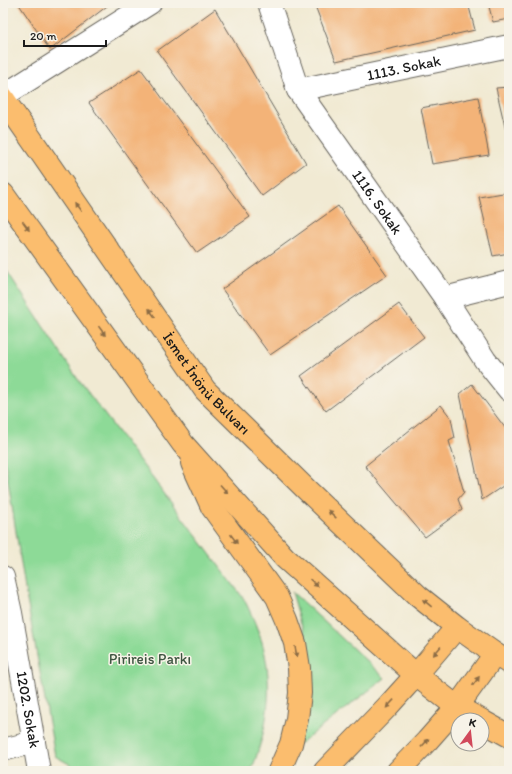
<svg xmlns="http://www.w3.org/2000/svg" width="512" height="774" font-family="Itim,sans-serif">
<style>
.green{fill:#8dda97;stroke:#547b5a}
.building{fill:#f3b378}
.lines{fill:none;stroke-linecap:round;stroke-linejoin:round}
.minor-casing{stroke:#67645c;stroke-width:24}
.major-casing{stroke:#67645c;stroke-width:24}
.minor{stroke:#fff;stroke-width:22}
.major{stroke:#fbbd6e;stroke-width:22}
.oneway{fill:#8c6c45}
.labels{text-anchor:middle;stroke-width:3;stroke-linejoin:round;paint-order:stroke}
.street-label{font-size:15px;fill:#1c1c1c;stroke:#f7f3e8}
.park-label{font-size:15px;fill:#3e5541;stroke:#f7f3e8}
</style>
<rect width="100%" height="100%" fill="#f7f3e8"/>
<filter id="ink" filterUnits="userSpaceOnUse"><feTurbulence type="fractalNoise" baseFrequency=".025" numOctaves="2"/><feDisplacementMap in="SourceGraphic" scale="8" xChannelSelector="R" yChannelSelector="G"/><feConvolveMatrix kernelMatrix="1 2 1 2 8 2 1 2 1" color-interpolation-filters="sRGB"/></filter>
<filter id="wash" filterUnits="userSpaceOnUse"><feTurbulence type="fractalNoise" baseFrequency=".012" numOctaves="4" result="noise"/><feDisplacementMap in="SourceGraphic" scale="16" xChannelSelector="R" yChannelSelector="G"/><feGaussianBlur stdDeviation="0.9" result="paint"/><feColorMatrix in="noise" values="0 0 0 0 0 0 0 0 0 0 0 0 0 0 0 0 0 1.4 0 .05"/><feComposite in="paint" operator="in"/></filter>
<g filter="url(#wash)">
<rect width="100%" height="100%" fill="#f1ead3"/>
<!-- green -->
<path class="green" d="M 3,265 L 77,378 L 244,599 C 251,613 257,627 262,642 C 272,677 270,716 258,751 C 256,758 254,765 250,771 L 72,771 L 71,765 L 55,756 L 25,589 L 6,468 L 3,459 Z
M 292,592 L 385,678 L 298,745 L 307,644 Z"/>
<g id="blocks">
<!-- building -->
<path class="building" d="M 18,3 L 111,3 L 50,50 Z
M 314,3 L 468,3 L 475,30 L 336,61 Z
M 488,3 L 509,3 L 509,19 L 493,22 Z
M 215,9 L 306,163 L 262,196 L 157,51 Z
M 141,69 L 250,217 L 197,253 L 89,103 Z
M 509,87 L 509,140 L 508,140 L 496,88 Z
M 478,97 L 489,155 L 432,164 L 421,108 Z
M 509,192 L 509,253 L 493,256 L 479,197 Z
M 338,206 L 387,275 L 270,355 L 222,289 Z
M 399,304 L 424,337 L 326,411 L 301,376 Z
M 472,384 L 509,433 L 509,482 L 482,500 L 460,394 Z
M 441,405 L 451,418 L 455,438 L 449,441 L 464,492 L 458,499 L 462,510 L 425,537 L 365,466 Z"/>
</g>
</g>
<g filter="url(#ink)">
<use href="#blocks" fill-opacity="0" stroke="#67645c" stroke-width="1"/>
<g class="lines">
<!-- minor casing -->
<g class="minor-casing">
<g id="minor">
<path id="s1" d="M 269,3 L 298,90 L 445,298 L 485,360 L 509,390"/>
<path id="s2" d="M 298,90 L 509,46"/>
<path d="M 3,96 L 150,3"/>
<path d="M 445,298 L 509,282"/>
<path id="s3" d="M 3,577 L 11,613 L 39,771"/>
<path d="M 3,750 L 34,742"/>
</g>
</g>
<!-- major casing -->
<g class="major-casing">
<g id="major">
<path id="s4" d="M 3,98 L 205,390 L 309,492 L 418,596 L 457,627 L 495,654 L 509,663"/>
<path d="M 3,194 L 183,444 L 285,558 L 416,675 L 457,707 L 481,720"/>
<path d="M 192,463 L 212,507 L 277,597 L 287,620 L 295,643 L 299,668 L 300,693 L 297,719 L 291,744 L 279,771"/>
<path d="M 482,721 L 509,736"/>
<path d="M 325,771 L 388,706 L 416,675 L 457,627"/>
<path d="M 398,771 L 427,741 L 457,707 L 495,654"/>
</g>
</g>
<!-- minor -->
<use href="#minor" class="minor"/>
<!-- major -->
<use href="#major" class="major"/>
</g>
<!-- one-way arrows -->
<defs><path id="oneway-solid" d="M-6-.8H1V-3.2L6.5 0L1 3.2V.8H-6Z"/></defs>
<g class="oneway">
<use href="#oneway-solid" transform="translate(78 207) rotate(-125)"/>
<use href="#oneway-solid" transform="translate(26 226) rotate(54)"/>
<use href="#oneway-solid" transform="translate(152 313) rotate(-125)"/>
<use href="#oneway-solid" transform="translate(102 331) rotate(54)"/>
<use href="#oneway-solid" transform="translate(224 489) rotate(48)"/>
<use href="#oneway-solid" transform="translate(332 514) rotate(-136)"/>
<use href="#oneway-solid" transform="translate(234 539) rotate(54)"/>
<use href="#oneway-solid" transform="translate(314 583) rotate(42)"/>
<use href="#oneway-solid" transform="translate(427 603) rotate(-141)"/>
<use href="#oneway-solid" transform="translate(437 651) rotate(130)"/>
<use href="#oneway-solid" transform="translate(296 652) rotate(80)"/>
<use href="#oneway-solid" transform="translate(476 681) rotate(-54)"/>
<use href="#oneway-solid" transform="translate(390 704) rotate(133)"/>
<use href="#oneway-solid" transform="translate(425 743) rotate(-47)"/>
</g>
</g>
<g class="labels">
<!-- street labels -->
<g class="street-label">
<text dy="5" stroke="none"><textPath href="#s2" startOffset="108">1113. Sokak</textPath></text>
<text dy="5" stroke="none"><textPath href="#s1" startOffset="229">1116. Sokak</textPath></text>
<text dy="5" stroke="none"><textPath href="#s4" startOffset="351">İsmet İnönü Bulvarı</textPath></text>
<text dy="5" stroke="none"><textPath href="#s3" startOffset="135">1202. Sokak</textPath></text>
</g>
<!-- park labels -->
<g class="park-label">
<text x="150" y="664">Pirireis Parkı</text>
</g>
</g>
<!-- margin -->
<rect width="512" height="774" fill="none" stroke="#f7f3e8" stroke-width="16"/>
<!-- north arrow -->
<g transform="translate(470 732) rotate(15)"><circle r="19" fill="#f7f3e8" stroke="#9f9d96"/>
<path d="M0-3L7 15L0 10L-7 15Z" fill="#d1495b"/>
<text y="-6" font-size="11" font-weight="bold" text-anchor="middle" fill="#1c1c1c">K</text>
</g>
<!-- scale -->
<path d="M24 40v6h82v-6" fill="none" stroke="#1c1c1c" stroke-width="2"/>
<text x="30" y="40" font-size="12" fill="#1c1c1c" stroke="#f7f3e8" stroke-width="3" paint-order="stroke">20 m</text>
</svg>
